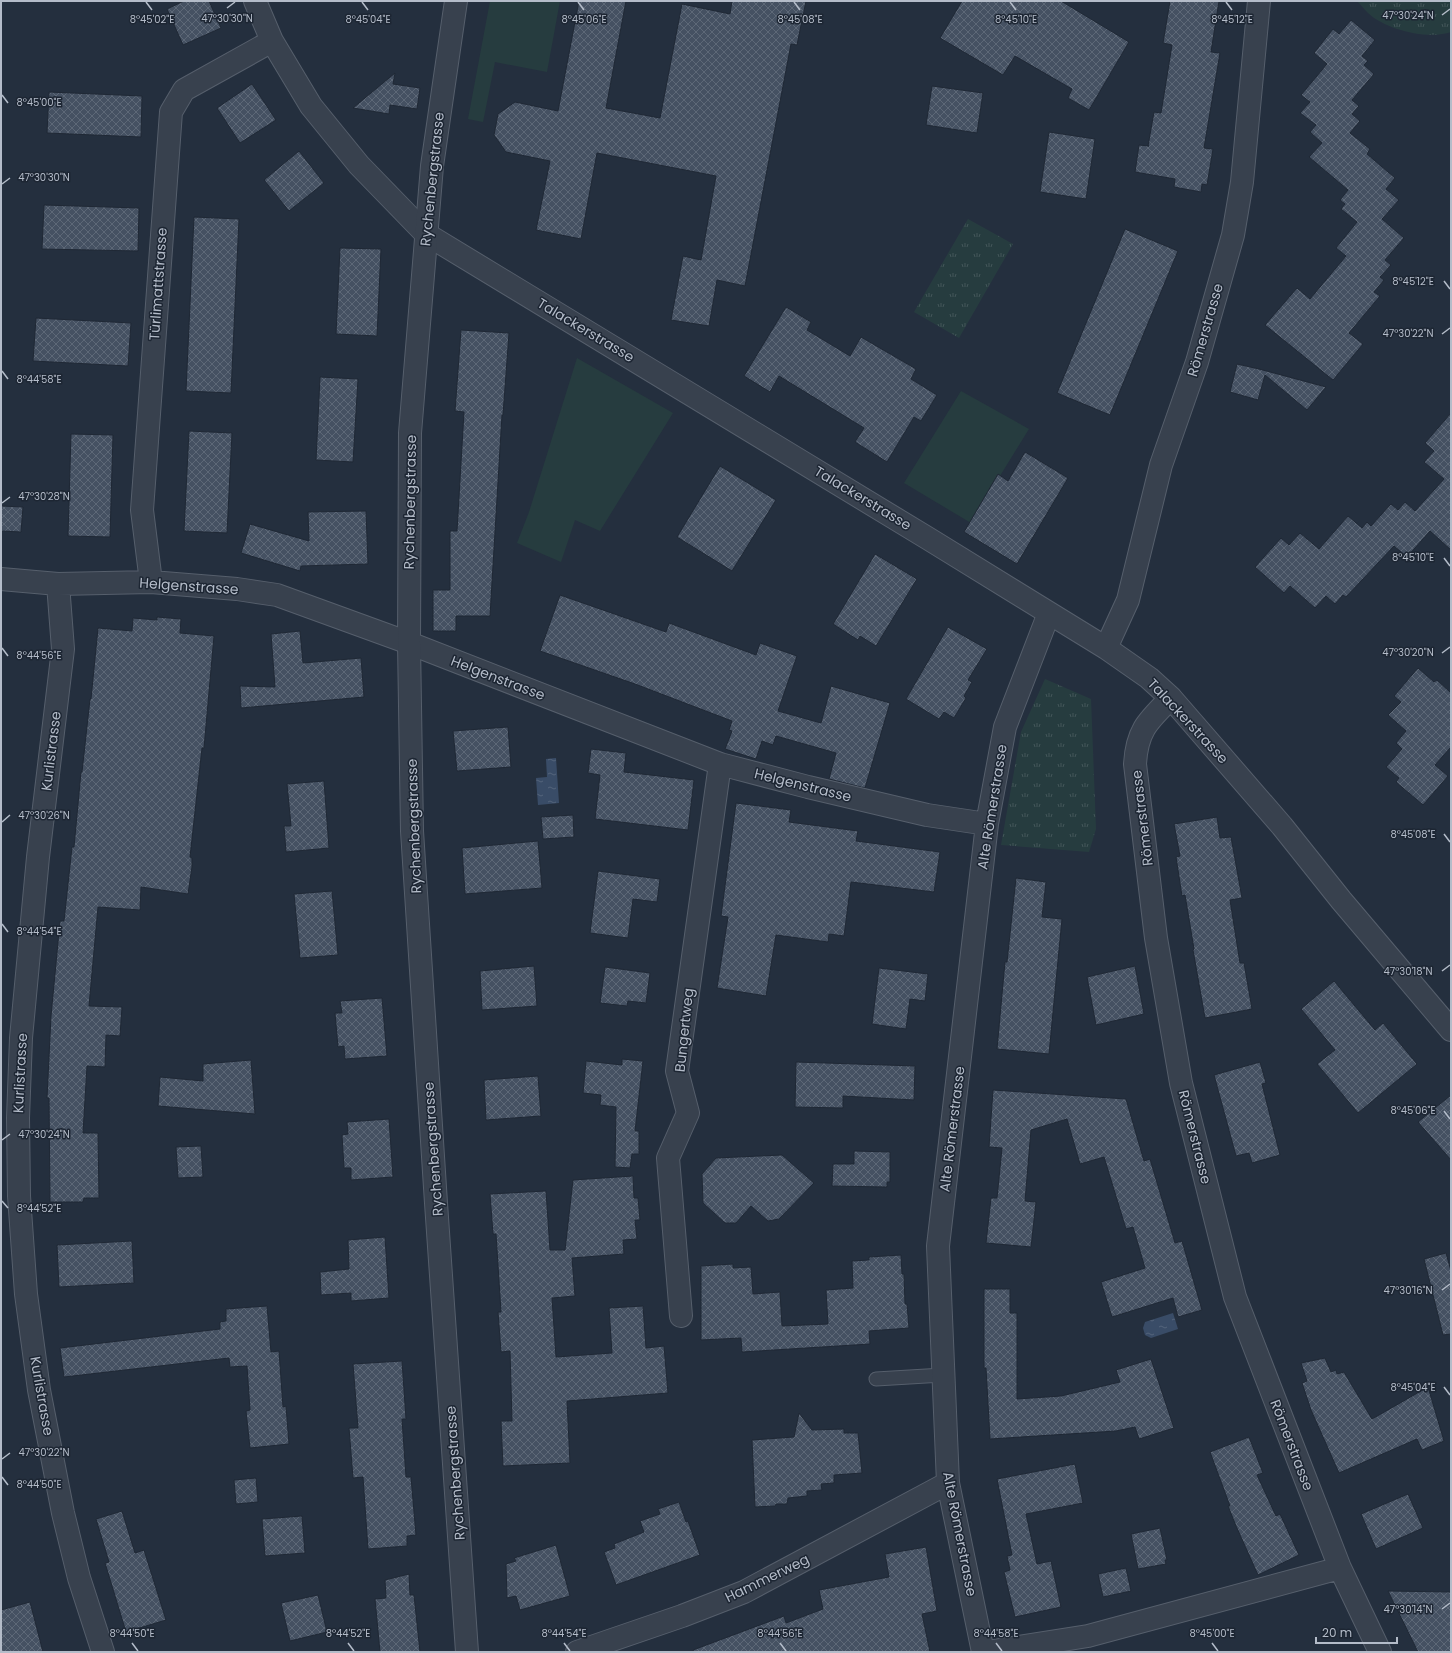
<svg xmlns="http://www.w3.org/2000/svg" width="1452" height="1653" font-family="Poppins,sans-serif">
<style>
.grass{fill:url(#grass-tufts)}
.garden{fill:#263c3f}
.water{fill:url(#water-ripples)}
.building{fill:url(#building-cross-hatch);stroke:#1f2835}
.lines{fill:none;stroke-linecap:round;stroke-linejoin:round}
.service-casing{stroke:#565f6c;stroke-width:15}
.minor-casing{stroke:#565f6c;stroke-width:24}
.tertiary-casing{stroke:#565f6c;stroke-width:24}
.service{stroke:#38414e;stroke-width:13}
.minor{stroke:#38414e;stroke-width:22}
.tertiary{stroke:#38414e;stroke-width:22}
.ticks{fill:none;stroke:#b4bcc9;stroke-width:1.5}
.labels{text-anchor:middle;stroke-width:3;stroke-linejoin:round;paint-order:stroke}
.street-label{font-size:14px;fill:#b4bcc9;stroke:#1d2633}
.ticks-label{font-size:10px;text-anchor:middle;fill:#b4bcc9;stroke:#1d2633;stroke-width:3;stroke-linejoin:round;paint-order:stroke}
</style>
<defs>
<pattern id="grass-tufts" width="24" height="20" patternUnits="userSpaceOnUse"><rect width="24" height="20" fill="#263c3f"/><path d="M3 7l-1-3M5 7V3M7 7l1-3M15 17l-1-3M17 17v-4M19 17l1-3" fill="none" stroke="#435659"/></pattern>
<pattern id="water-ripples" width="26" height="14" patternUnits="userSpaceOnUse"><rect width="26" height="14" fill="#394c67"/><path d="M2 4q2-2 4 0t4 0M15 11q2-2 4 0t4 0" fill="none" stroke="#53647b"/></pattern>
<pattern id="building-cross-hatch" width="8" height="8" patternUnits="userSpaceOnUse"><rect width="8" height="8" fill="#455162"/><path d="M0 0l8 8M0 8l8-8" fill="none" stroke="#5d6877"/></pattern>
</defs>
<rect width="100%" height="100%" fill="#242f3e"/>
<!-- grass -->
<path class="grass" d="M 1357,1 L 1451,1 L 1451,32 C 1428,40 1386,30 1368,13 C 1364,9 1361,5 1357,1 Z
M 968,219 L 1013,244 L 959,338 L 914,312 Z
M 1045,679 L 1091,699 L 1096,829 L 1089,852 L 1001,845 L 1021,732 Z"/>
<!-- garden -->
<path class="garden" d="M 490,1 L 560,1 L 547,72 L 495,62 L 483,122 L 468,119 Z
M 577,358 L 673,413 L 600,531 L 575,520 L 561,562 L 517,543 L 529,512 Z
M 961,391 L 1029,429 L 971,523 L 904,483 Z"/>
<!-- water -->
<path class="water" d="M 556,758 L 559,803 L 538,805 L 536,778 L 547,777 L 546,759 Z
M 1173,1313 L 1178,1329 L 1151,1338 L 1145,1335 L 1143,1328 L 1145,1322 Z"/>
<!-- building -->
<path class="building" d="M 184,1 L 209,1 L 221,28 L 183,45 L 167,9 Z
M 579,1 L 626,1 L 606,108 L 660,118 L 682,4 L 730,14 L 732,1 L 806,1 L 797,45 L 791,44 L 745,286 L 717,280 L 709,326 L 671,320 L 683,256 L 701,260 L 716,176 L 597,153 L 581,239 L 536,230 L 550,161 L 506,152 L 494,135 L 498,114 L 515,102 L 558,111 Z
M 962,1 L 1061,1 L 1129,42 L 1089,110 L 1068,98 L 1072,89 L 1015,56 L 1003,75 L 940,38 Z
M 1170,1 L 1219,1 L 1211,52 L 1220,53 L 1204,148 L 1213,149 L 1207,185 L 1202,184 L 1201,192 L 1174,187 L 1175,179 L 1135,172 L 1139,145 L 1149,146 L 1148,146 L 1154,112 L 1161,113 L 1172,45 L 1163,43 Z
M 1351,20 L 1375,40 L 1362,56 L 1368,61 L 1364,65 L 1374,74 L 1352,100 L 1359,106 L 1352,114 L 1360,121 L 1350,133 L 1370,149 L 1367,154 L 1395,178 L 1386,189 L 1399,200 L 1382,219 L 1404,238 L 1385,260 L 1391,265 L 1380,277 L 1384,280 L 1374,292 L 1380,296 L 1349,333 L 1363,344 L 1333,380 L 1265,325 L 1297,288 L 1310,299 L 1346,256 L 1336,248 L 1357,222 L 1341,209 L 1345,204 L 1340,200 L 1348,190 L 1309,157 L 1322,143 L 1310,132 L 1316,125 L 1300,113 L 1310,102 L 1301,95 L 1327,64 L 1314,53 L 1333,29 L 1339,34 Z
M 395,73 L 393,84 L 420,88 L 417,109 L 390,105 L 389,114 L 353,108 Z
M 252,84 L 276,120 L 240,143 L 217,108 Z
M 932,86 L 983,93 L 977,133 L 926,125 Z
M 49,92 L 142,96 L 141,137 L 47,133 Z
M 1049,132 L 1095,139 L 1086,199 L 1040,192 Z
M 299,151 L 324,183 L 289,211 L 264,180 Z
M 44,205 L 139,208 L 138,251 L 42,249 Z
M 194,217 L 239,219 L 231,393 L 186,391 Z
M 1125,229 L 1178,251 L 1110,415 L 1057,393 Z
M 340,248 L 381,249 L 377,336 L 336,334 Z
M 786,307 L 811,322 L 807,330 L 850,356 L 861,337 L 916,369 L 911,379 L 937,395 L 921,421 L 914,417 L 887,462 L 855,442 L 864,428 L 779,376 L 770,392 L 744,376 Z
M 36,318 L 131,323 L 128,366 L 33,361 Z
M 461,330 L 509,333 L 503,415 L 502,415 L 490,616 L 456,616 L 456,631 L 433,631 L 433,590 L 450,590 L 450,531 L 457,531 L 464,412 L 455,411 Z
M 1237,364 L 1259,369 L 1326,387 L 1307,410 L 1265,375 L 1258,400 L 1230,392 Z
M 320,377 L 358,379 L 353,462 L 316,460 Z
M 1451,413 L 1451,550 L 1430,531 L 1407,557 L 1394,546 L 1346,597 L 1343,595 L 1335,604 L 1326,596 L 1315,608 L 1290,586 L 1284,593 L 1255,567 L 1281,538 L 1289,545 L 1300,533 L 1319,549 L 1348,516 L 1362,528 L 1367,522 L 1371,526 L 1391,504 L 1398,510 L 1405,502 L 1415,511 L 1444,479 L 1424,462 L 1434,451 L 1425,443 Z
M 189,431 L 232,433 L 227,533 L 184,531 Z
M 71,434 L 113,435 L 110,537 L 68,536 Z
M 1025,452 L 1068,478 L 1017,564 L 964,532 L 998,474 L 1008,481 Z
M 720,466 L 776,500 L 732,571 L 677,537 Z
M 1,506 L 23,507 L 21,532 L 1,531 Z
M 366,511 L 368,564 L 301,566 L 300,571 L 241,553 L 250,524 L 309,541 L 308,512 Z
M 875,554 L 917,579 L 876,646 L 860,636 L 858,640 L 833,624 Z
M 560,595 L 666,632 L 669,623 L 756,655 L 760,643 L 797,656 L 778,711 L 821,723 L 831,686 L 890,703 L 865,788 L 829,779 L 836,753 L 776,736 L 773,745 L 762,741 L 756,759 L 725,749 L 732,731 L 729,730 L 732,721 L 635,684 L 540,651 Z
M 157,617 L 181,619 L 180,633 L 214,636 L 204,748 L 202,748 L 190,857 L 192,858 L 192,867 L 188,894 L 141,887 L 140,910 L 98,907 L 89,1006 L 122,1007 L 120,1036 L 106,1035 L 105,1067 L 87,1066 L 83,1133 L 98,1133 L 99,1198 L 84,1198 L 83,1202 L 50,1202 L 49,1098 L 47,1098 L 51,1016 L 60,921 L 64,921 L 72,847 L 74,847 L 81,772 L 82,772 L 90,699 L 91,699 L 98,628 L 132,631 L 133,618 L 157,620 Z
M 948,627 L 987,649 L 968,680 L 972,682 L 964,696 L 966,698 L 954,718 L 944,712 L 939,719 L 906,699 Z
M 300,631 L 303,663 L 361,658 L 364,697 L 241,708 L 240,686 L 275,687 L 271,634 Z
M 1418,668 L 1434,682 L 1437,680 L 1451,693 L 1451,747 L 1435,765 L 1448,776 L 1423,805 L 1396,782 L 1399,778 L 1386,767 L 1402,749 L 1396,743 L 1406,731 L 1388,715 L 1401,702 L 1394,696 Z
M 508,727 L 511,767 L 457,771 L 453,731 Z
M 591,749 L 626,753 L 624,772 L 694,780 L 688,830 L 595,819 L 600,775 L 588,773 Z
M 324,781 L 329,848 L 286,852 L 284,826 L 291,826 L 287,784 Z
M 736,803 L 791,810 L 789,822 L 858,831 L 856,841 L 940,852 L 934,892 L 851,882 L 844,936 L 829,934 L 828,942 L 776,935 L 766,996 L 717,988 L 728,917 L 721,916 Z
M 573,815 L 574,837 L 543,839 L 541,817 Z
M 1217,817 L 1220,838 L 1231,837 L 1242,898 L 1230,900 L 1240,963 L 1244,963 L 1252,1009 L 1205,1018 L 1193,950 L 1194,949 L 1185,895 L 1182,896 L 1176,857 L 1180,856 L 1174,824 Z
M 538,841 L 542,888 L 465,894 L 462,848 Z
M 598,871 L 660,879 L 657,902 L 633,899 L 628,938 L 590,933 Z
M 1016,878 L 1046,882 L 1042,917 L 1062,919 L 1049,1054 L 997,1049 L 1005,962 L 1007,962 Z
M 332,891 L 338,955 L 300,958 L 294,894 Z
M 534,966 L 537,1006 L 482,1010 L 480,971 Z
M 1135,966 L 1144,1014 L 1096,1025 L 1087,977 Z
M 605,967 L 650,973 L 646,1003 L 628,1001 L 627,1006 L 600,1003 Z
M 879,968 L 928,974 L 925,1001 L 910,999 L 906,1029 L 872,1024 Z
M 1334,981 L 1375,1030 L 1383,1023 L 1417,1064 L 1358,1113 L 1317,1064 L 1335,1050 L 1301,1009 Z
M 382,998 L 387,1056 L 345,1059 L 344,1046 L 338,1047 L 335,1013 L 342,1013 L 340,1001 Z
M 622,1059 L 643,1061 L 635,1131 L 639,1131 L 639,1154 L 632,1154 L 630,1168 L 615,1167 L 616,1107 L 600,1105 L 601,1095 L 583,1093 L 586,1061 L 622,1065 Z
M 251,1060 L 255,1114 L 158,1106 L 160,1077 L 203,1081 L 203,1064 Z
M 796,1062 L 915,1066 L 914,1100 L 843,1096 L 843,1108 L 795,1107 Z
M 1260,1062 L 1266,1083 L 1262,1084 L 1280,1155 L 1252,1163 L 1249,1153 L 1236,1156 L 1214,1075 Z
M 538,1076 L 541,1116 L 486,1120 L 484,1080 Z
M 993,1090 L 1126,1099 L 1144,1161 L 1150,1159 L 1175,1243 L 1182,1241 L 1202,1310 L 1178,1317 L 1173,1298 L 1112,1317 L 1101,1282 L 1145,1268 L 1133,1227 L 1126,1229 L 1104,1157 L 1080,1164 L 1067,1119 L 1031,1130 L 1025,1201 L 1036,1202 L 1031,1247 L 986,1243 L 991,1198 L 997,1198 L 1002,1148 L 989,1147 Z
M 1451,1095 L 1451,1160 L 1418,1122 Z
M 389,1119 L 393,1177 L 351,1180 L 351,1168 L 344,1168 L 342,1135 L 348,1134 L 347,1122 Z
M 201,1146 L 203,1177 L 178,1178 L 176,1147 Z
M 854,1151 L 890,1152 L 890,1182 L 887,1182 L 887,1187 L 832,1186 L 833,1164 L 854,1164 Z
M 782,1155 L 814,1183 L 779,1219 L 768,1221 L 751,1206 L 736,1223 L 725,1223 L 703,1203 L 702,1174 L 716,1158 Z
M 633,1176 L 634,1198 L 638,1198 L 640,1220 L 635,1220 L 637,1239 L 623,1240 L 624,1254 L 572,1258 L 575,1296 L 552,1298 L 556,1357 L 612,1353 L 609,1308 L 643,1306 L 646,1348 L 664,1346 L 668,1393 L 567,1401 L 570,1463 L 503,1466 L 501,1421 L 512,1421 L 510,1351 L 501,1352 L 498,1312 L 501,1312 L 496,1234 L 493,1234 L 490,1194 L 546,1191 L 550,1250 L 565,1250 L 573,1180 Z
M 385,1237 L 389,1298 L 351,1301 L 351,1293 L 321,1295 L 320,1272 L 349,1269 L 348,1240 Z
M 132,1241 L 134,1283 L 59,1287 L 57,1245 Z
M 1446,1253 L 1451,1271 L 1451,1334 L 1443,1335 L 1424,1259 Z
M 901,1255 L 902,1274 L 904,1274 L 905,1304 L 907,1304 L 909,1328 L 869,1331 L 870,1344 L 742,1352 L 741,1338 L 701,1340 L 701,1266 L 733,1264 L 733,1268 L 751,1267 L 753,1294 L 780,1292 L 782,1326 L 828,1324 L 826,1290 L 853,1288 L 852,1261 L 869,1260 L 869,1257 Z
M 984,1289 L 1010,1289 L 1010,1313 L 1017,1313 L 1017,1399 L 1061,1396 L 1120,1382 L 1116,1370 L 1151,1359 L 1174,1428 L 1139,1439 L 1135,1427 L 1116,1431 L 990,1439 L 986,1368 L 984,1368 Z
M 267,1306 L 271,1352 L 279,1351 L 283,1407 L 286,1406 L 289,1444 L 250,1448 L 246,1411 L 250,1410 L 247,1366 L 230,1367 L 229,1358 L 64,1377 L 60,1348 L 220,1329 L 220,1322 L 226,1321 L 226,1309 Z
M 1325,1358 L 1331,1372 L 1336,1370 L 1337,1374 L 1344,1372 L 1372,1419 L 1428,1387 L 1444,1441 L 1422,1450 L 1417,1439 L 1339,1473 L 1311,1410 L 1302,1383 L 1307,1381 L 1301,1363 Z
M 402,1361 L 406,1419 L 402,1419 L 406,1477 L 411,1477 L 416,1535 L 407,1536 L 407,1546 L 368,1549 L 363,1477 L 353,1478 L 349,1428 L 358,1428 L 353,1364 Z
M 799,1413 L 812,1430 L 844,1429 L 844,1433 L 858,1433 L 862,1473 L 834,1475 L 834,1483 L 821,1484 L 822,1490 L 807,1491 L 807,1496 L 788,1498 L 787,1504 L 776,1504 L 775,1506 L 755,1507 L 752,1440 L 794,1437 Z
M 1249,1437 L 1263,1473 L 1257,1475 L 1276,1516 L 1280,1514 L 1299,1555 L 1258,1575 L 1236,1526 L 1228,1506 L 1230,1506 L 1210,1452 Z
M 1075,1464 L 1083,1503 L 1026,1514 L 1037,1564 L 1051,1561 L 1061,1607 L 1015,1617 L 1004,1572 L 1010,1570 L 1007,1556 L 1012,1555 L 997,1479 Z
M 256,1478 L 258,1502 L 236,1504 L 234,1480 Z
M 1408,1494 L 1423,1528 L 1376,1549 L 1361,1514 Z
M 679,1502 L 686,1522 L 688,1521 L 700,1555 L 616,1585 L 604,1552 L 615,1548 L 614,1544 L 644,1532 L 640,1521 L 660,1514 L 658,1509 Z
M 122,1511 L 135,1553 L 144,1550 L 166,1620 L 126,1632 L 105,1563 L 109,1562 L 96,1519 Z
M 302,1516 L 305,1553 L 265,1556 L 262,1519 Z
M 1160,1528 L 1167,1560 L 1165,1560 L 1166,1564 L 1138,1569 L 1131,1534 Z
M 556,1545 L 570,1596 L 520,1610 L 516,1596 L 507,1598 L 506,1564 L 516,1561 L 514,1558 Z
M 926,1547 L 937,1611 L 922,1614 L 930,1652 L 694,1652 L 693,1650 L 784,1616 L 786,1623 L 823,1609 L 819,1590 L 889,1577 L 885,1554 Z
M 1126,1568 L 1131,1591 L 1103,1597 L 1098,1574 Z
M 409,1574 L 410,1595 L 414,1595 L 420,1652 L 380,1652 L 375,1599 L 386,1598 L 385,1580 Z
M 1388,1591 L 1451,1592 L 1451,1652 L 1418,1652 Z
M 318,1595 L 327,1632 L 290,1641 L 281,1603 Z
M 30,1602 L 43,1652 L 1,1652 L 1,1610 Z"/>
<g class="lines">
<!-- service casing -->
<g class="service-casing">
<path id="service" d="M 876,1379 L 943,1375"/>
</g>
<!-- minor casing -->
<g class="minor-casing">
<path id="minor" d="M 255,1 L 272,41 L 311,106 L 359,165 L 426,234 L 929,539 L 1106,648 L 1149,678 L 1171,698 L 1282,826 L 1341,900 L 1451,1030
M 1,579 L 58,584 L 151,582 L 237,589 L 277,595 L 409,643 L 720,764 L 808,787 L 927,815 L 987,824
M 151,582 L 142,510 L 171,112 L 184,90 L 272,41
M 58,584 L 63,649 L 38,857 L 21,1038 L 18,1118 L 19,1196 L 26,1294 L 39,1390 L 63,1513 L 79,1578 L 103,1652
M 1106,648 L 1128,600 L 1161,465 L 1197,362 L 1233,235 L 1242,182 L 1259,1
M 1171,698 C 1148,721 1137,730 1135,764 L 1156,938 L 1181,1083 L 1235,1297 L 1340,1568 L 1380,1652
M 681,1316 L 668,1158 L 688,1113 L 677,1071 L 720,764
M 577,1652 L 682,1616 L 744,1592 L 948,1483
M 983,1652 L 948,1483 L 938,1246 L 987,824 L 1005,727 L 1049,613
M 987,1652 L 1088,1636 L 1340,1568"/>
</g>
<!-- tertiary casing -->
<g class="tertiary-casing">
<path id="tertiary" d="M 456,1 L 432,166 L 410,433 L 409,643 L 412,831 L 436,1203 L 467,1652"/>
</g>
<!-- service -->
<use href="#service" class="service"/>
<!-- minor -->
<use href="#minor" class="minor"/>
<!-- tertiary -->
<use href="#tertiary" class="tertiary"/>
</g>
<!-- ticks -->
<path class="ticks" d="M 146,2 L 152,10M 362,2 L 368,10M 578,2 L 584,10M 794,2 L 800,10M 1010,2 L 1016,10M 1226,2 L 1232,10M 227,8 L 235,2M 1442,15 L 1450,9M 2,95 L 8,103M 2,184 L 10,178M 1444,281 L 1450,289M 1442,334 L 1450,328M 2,371 L 8,379M 2,503 L 10,497M 1444,558 L 1450,566M 2,648 L 8,656M 1442,653 L 1450,647M 2,822 L 10,815M 1444,834 L 1450,842M 2,924 L 8,932M 1442,971 L 1450,965M 1444,1111 L 1450,1119M 2,1140 L 10,1134M 2,1201 L 8,1208M 1442,1290 L 1450,1284M 1444,1387 L 1450,1395M 2,1459 L 10,1453M 2,1477 L 8,1485M 1442,1609 L 1450,1603M 132,1643 L 138,1651M 348,1643 L 354,1651M 564,1643 L 570,1651M 780,1643 L 786,1651M 996,1643 L 1002,1651M 1212,1643 L 1218,1651"/>
<g class="labels">
<!-- street labels -->
<g class="street-label">
<text transform="translate(432 179) rotate(-84)" y="5">Rychenbergstrasse</text>
<text transform="translate(158 284) rotate(-86)" y="5">Türlimattstrasse</text>
<text transform="translate(586 330) rotate(31)" y="5">Talackerstrasse</text>
<text transform="translate(1205 330) rotate(-74)" y="5">Römerstrasse</text>
<text transform="translate(863 498) rotate(31)" y="5">Talackerstrasse</text>
<text transform="translate(410 502) rotate(-89)" y="5">Rychenbergstrasse</text>
<text transform="translate(189 586) rotate(4)" y="5">Helgenstrasse</text>
<text transform="translate(498 678) rotate(21)" y="5">Helgenstrasse</text>
<text transform="translate(1188 721) rotate(47)" y="5">Talackerstrasse</text>
<text transform="translate(51 751) rotate(-83)" y="5">Kurlistrasse</text>
<text transform="translate(803 785) rotate(14)" y="5">Helgenstrasse</text>
<text transform="translate(992 807) rotate(-81)" y="5">Alte Römerstrasse</text>
<text transform="translate(1142 818) rotate(-97)" y="5">Römerstrasse</text>
<text transform="translate(414 826) rotate(-92)" y="5">Rychenbergstrasse</text>
<text transform="translate(684 1030) rotate(-84)" y="5">Bungertweg</text>
<text transform="translate(20 1073) rotate(-87)" y="5">Kurlistrasse</text>
<text transform="translate(952 1129) rotate(-83)" y="5">Alte Römerstrasse</text>
<text transform="translate(1195 1137) rotate(76)" y="5">Römerstrasse</text>
<text transform="translate(433 1149) rotate(-94)" y="5">Rychenbergstrasse</text>
<text transform="translate(42 1396) rotate(80)" y="5">Kurlistrasse</text>
<text transform="translate(1292 1445) rotate(69)" y="5">Römerstrasse</text>
<text transform="translate(455 1473) rotate(-94)" y="5">Rychenbergstrasse</text>
<text transform="translate(960 1534) rotate(79)" y="5">Alte Römerstrasse</text>
<text transform="translate(767 1578) rotate(-26)" y="5">Hammerweg</text>
</g>
</g>
<g class="ticks-label">
<text x="1408" y="19">47°30'24"N</text>
<text x="227" y="22">47°30'30"N</text>
<text x="152" y="23">8°45'02"E</text>
<text x="368" y="23">8°45'04"E</text>
<text x="584" y="23">8°45'06"E</text>
<text x="800" y="23">8°45'08"E</text>
<text x="1016" y="23">8°45'10"E</text>
<text x="1232" y="23">8°45'12"E</text>
<text x="39" y="106">8°45'00"E</text>
<text x="44" y="181">47°30'30"N</text>
<text x="1413" y="285">8°45'12"E</text>
<text x="1408" y="337">47°30'22"N</text>
<text x="39" y="383">8°44'58"E</text>
<text x="44" y="500">47°30'28"N</text>
<text x="1413" y="561">8°45'10"E</text>
<text x="1408" y="656">47°30'20"N</text>
<text x="39" y="659">8°44'56"E</text>
<text x="44" y="819">47°30'26"N</text>
<text x="1413" y="838">8°45'08"E</text>
<text x="39" y="935">8°44'54"E</text>
<text x="1408" y="975">47°30'18"N</text>
<text x="1413" y="1114">8°45'06"E</text>
<text x="44" y="1138">47°30'24"N</text>
<text x="39" y="1212">8°44'52"E</text>
<text x="1408" y="1294">47°30'16"N</text>
<text x="1413" y="1391">8°45'04"E</text>
<text x="44" y="1456">47°30'22"N</text>
<text x="39" y="1488">8°44'50"E</text>
<text x="1408" y="1613">47°30'14"N</text>
<text x="132" y="1637">8°44'50"E</text>
<text x="348" y="1637">8°44'52"E</text>
<text x="564" y="1637">8°44'54"E</text>
<text x="780" y="1637">8°44'56"E</text>
<text x="996" y="1637">8°44'58"E</text>
<text x="1212" y="1637">8°45'00"E</text>
</g>
<!-- border -->
<rect width="1452" height="1653" fill="none" stroke="#b4bcc9" stroke-width="4"/>
<!-- scale -->
<path d="M1316 1637v6h81v-6" fill="none" stroke="#b4bcc9" stroke-width="2"/>
<text x="1322" y="1637" font-size="12" fill="#b4bcc9" stroke="#1d2633" stroke-width="3" paint-order="stroke">20 m</text>
</svg>
